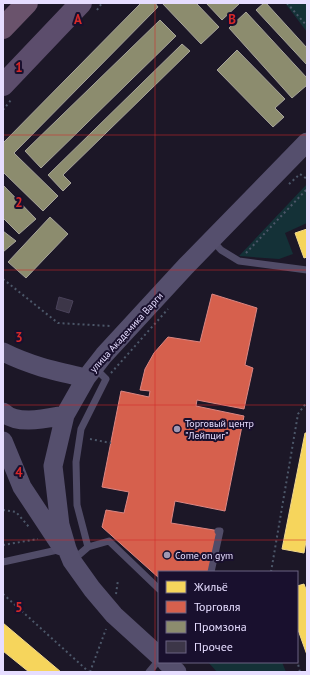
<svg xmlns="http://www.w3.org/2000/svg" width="310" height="675" font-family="'PT Sans',sans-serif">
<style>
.green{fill:#143137}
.homes{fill:#f6d55c;stroke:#f1d78d}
.shops{fill:#d6604d;stroke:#db8682}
.industry{fill:#8c8c6e;stroke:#a7a49a}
.building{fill:#3c3648;stroke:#4a425a}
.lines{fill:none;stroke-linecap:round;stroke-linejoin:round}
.path{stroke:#4c5769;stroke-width:2;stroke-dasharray:2 3;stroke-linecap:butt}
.lane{stroke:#514c68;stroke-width:7}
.secondary{stroke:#554f6d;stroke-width:19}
.primary{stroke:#5c4d6c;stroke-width:22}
.highway{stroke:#6a536c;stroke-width:22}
.grid{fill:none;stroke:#d62828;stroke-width:1;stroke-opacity:0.55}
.poi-dot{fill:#9f98b3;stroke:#19102e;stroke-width:1.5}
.labels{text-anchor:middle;stroke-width:4;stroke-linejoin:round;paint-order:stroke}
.street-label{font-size:10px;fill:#e6ddff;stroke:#19102e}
.poi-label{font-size:10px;fill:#e6ddff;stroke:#19102e;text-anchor:start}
.grid-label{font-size:13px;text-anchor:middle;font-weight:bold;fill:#d62828;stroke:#19102e;stroke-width:4;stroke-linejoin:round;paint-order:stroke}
</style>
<rect width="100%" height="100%" fill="#1c1727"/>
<!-- green -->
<path class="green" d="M 285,3 L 307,3 L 307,32 Z
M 307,184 L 307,223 L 285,233 L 293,254 L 279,259 L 239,256 Z
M 208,662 L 282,662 L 286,672 L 217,672 Z"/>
<!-- homes -->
<path class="homes" d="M 307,229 L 307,257 L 304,258 L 295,233 Z
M 305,433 L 307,433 L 307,535 L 304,553 L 282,549 Z
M 304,584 L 307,592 L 307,655 L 297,627 L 297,586 Z
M 3,623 L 61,672 L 29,672 L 3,651 Z"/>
<!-- shops -->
<path class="shops" d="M 212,294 L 257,308 L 245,365 L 253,368 L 244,409 L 197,400 L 196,406 L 244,416 L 225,511 L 175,501 L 171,523 L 220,531 L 211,572 L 159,572 L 159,578 L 102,527 L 106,510 L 124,513 L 129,492 L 102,487 L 121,391 L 149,397 L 150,391 L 140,390 L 145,369 L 154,353 L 168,337 L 200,342 Z"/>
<!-- industry -->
<path class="industry" d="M 141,3 L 155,3 L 158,7 L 14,153 L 58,196 L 43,211 L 3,172 L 3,143 Z
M 162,3 L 196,3 L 219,27 L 201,44 Z
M 206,3 L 239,3 L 239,4 L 222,20 Z
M 264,3 L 266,3 L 307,48 L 307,65 L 256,10 Z
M 246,12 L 307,78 L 307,85 L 292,98 L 229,28 Z
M 160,20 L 176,36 L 41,168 L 25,151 Z
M 182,44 L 190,51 L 63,175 L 71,183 L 63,191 L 48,175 Z
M 237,50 L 285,99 L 275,108 L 284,117 L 273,127 L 217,70 Z
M 3,185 L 36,219 L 19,234 L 3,218 Z
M 50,217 L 68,234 L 26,278 L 8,262 Z
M 3,231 L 16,241 L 3,252 Z"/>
<!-- building -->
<path class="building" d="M 59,297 L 73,301 L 69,313 L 56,309 Z"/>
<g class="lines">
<!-- path -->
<path class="path" d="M 287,3 L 307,26
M 97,10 L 102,3
M 3,110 L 11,100
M 289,184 L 300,174 L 307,179
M 246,253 L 307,189
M 3,279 L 58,323 L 110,326
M 111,373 L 168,309
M 90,439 L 111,443
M 3,510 L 16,512 L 29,527
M 3,545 L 38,539
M 271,572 L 298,414 L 307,402
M 3,594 L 89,672
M 116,594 L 118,580
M 297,660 L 300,672
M 90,672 L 106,629"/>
<!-- lane -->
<path class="lane" d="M 212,240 L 221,250 L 239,261 L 307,270
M 88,547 L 109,541 L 159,589
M 73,560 L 88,547 L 77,505 L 76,462 L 81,429 L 106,379 L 95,368
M 3,562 L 62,549
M 211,572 L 220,531 L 218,531
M 149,672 L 159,660"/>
<!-- secondary -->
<path class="secondary" d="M 3,352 C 31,366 55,371 86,378
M 3,412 C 17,426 48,418 65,415
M 3,441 L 22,487 L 61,546
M 159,656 L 114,615 L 92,589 L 72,561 L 67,549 L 60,525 L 53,466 L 65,415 L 86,378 L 104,355 L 186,266 L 307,142
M 166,662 L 177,672"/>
<!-- primary -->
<path class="primary" d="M 3,85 L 81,3"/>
<!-- highway -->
<path class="highway" d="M 3,28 L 27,3"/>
</g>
<!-- grid -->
<path class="grid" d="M 155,3 L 155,672M 3,135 L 307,135M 3,270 L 307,270M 3,405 L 307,405M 3,540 L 307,540"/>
<!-- markers -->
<g class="poi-dot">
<circle cx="177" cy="429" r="4"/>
<circle cx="167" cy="555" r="4"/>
</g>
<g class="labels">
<!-- street labels -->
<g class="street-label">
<text transform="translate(126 332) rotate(-48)" y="4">улица Академика Варги</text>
</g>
<!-- poi labels -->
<g class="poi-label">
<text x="185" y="427">Торговый центр<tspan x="185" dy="12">"Лейпциг"</tspan></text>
<text x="175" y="559">Come on gym</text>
</g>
</g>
<g class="grid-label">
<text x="78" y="24">A</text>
<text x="232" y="24">B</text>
<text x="19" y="72">1</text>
<text x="19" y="207">2</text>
<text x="19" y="342">3</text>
<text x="19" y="477">4</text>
<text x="19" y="612">5</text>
</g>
<!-- border -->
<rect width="310" height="675" fill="none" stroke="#e6ddff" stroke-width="8"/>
<!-- legend -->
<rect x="158" y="571" width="140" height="92" fill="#19102e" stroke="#6b6282"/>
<rect x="166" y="581" width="20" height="12" fill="#f6d55c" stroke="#6b6282"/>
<text x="194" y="591" font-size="12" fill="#e6ddff">Жильё</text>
<rect x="166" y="601" width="20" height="12" fill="#d6604d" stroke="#6b6282"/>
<text x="194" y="611" font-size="12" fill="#e6ddff">Торговля</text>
<rect x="166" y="621" width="20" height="12" fill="#8c8c6e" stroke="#6b6282"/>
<text x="194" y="631" font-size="12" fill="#e6ddff">Промзона</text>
<rect x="166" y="641" width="20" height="12" fill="#3c3648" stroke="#6b6282"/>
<text x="194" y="651" font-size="12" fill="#e6ddff">Прочее</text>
</svg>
